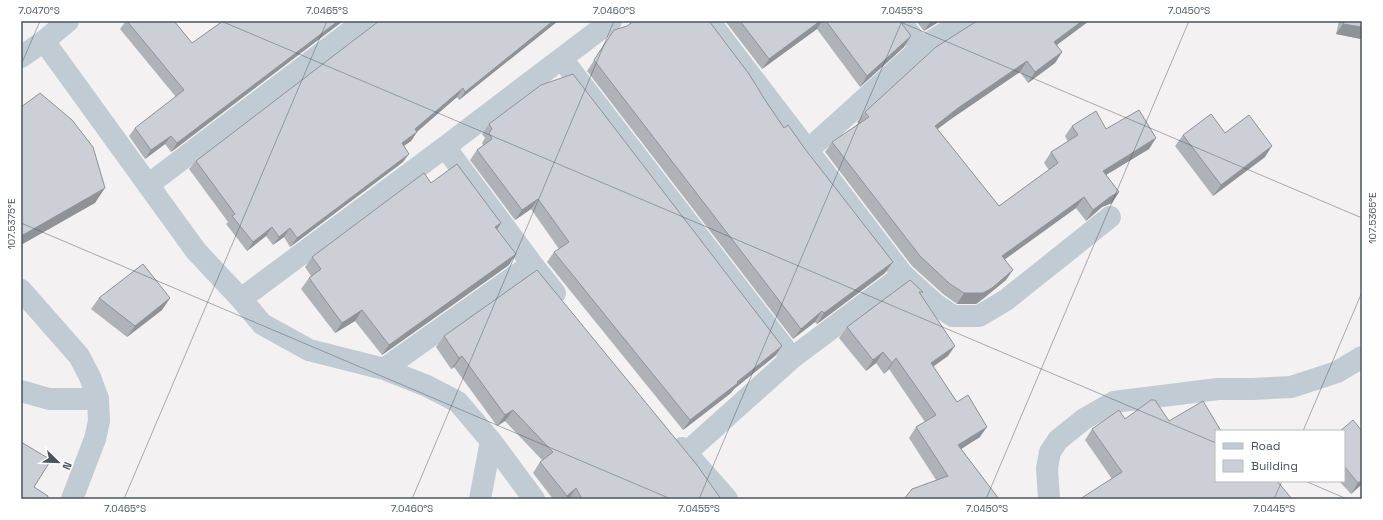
<svg xmlns="http://www.w3.org/2000/svg" width="1383" height="520" font-family="'Space Grotesk',sans-serif">
<style>
.lines{fill:none;stroke-linecap:round;stroke-linejoin:round}
.minor{stroke:#c1cbd4;stroke-width:22}
.tertiary{stroke:#c1cbd4;stroke-width:22}
.wall{fill:#afb3b8}
.shaded-wall{fill:#8f9296}
.building{fill:#ccd0d6;stroke:#8f9296}
.ticks{fill:none;stroke:#475460;stroke-width:1;stroke-opacity:0.45}
.neatline{fill:none;stroke:#475460;stroke-width:1.5}
.ticks-label{font-size:10px;text-anchor:middle;fill:#475460}
</style>
<rect width="100%" height="100%" fill="#f3f1f1"/>
<g class="lines">
<!-- minor -->
<path class="minor" d="M 709,21 L 903,275 L 935,304 L 953,316 L 979,316 L 1006,300 L 1110,217
M 900,21 L 921,48
M 44,41 L 196,251 L 241,299 L 262,324 L 309,350 L 384,369 L 427,386 L 458,402 L 491,441 L 480,499
M 21,57 L 44,41 L 68,21
M 562,59 L 792,358 L 686,453
M 445,147 L 532,264 L 555,293
M 807,151 L 921,48 L 963,21
M 148,185 L 364,21
M 241,299 L 445,147 L 611,21
M 792,358 L 903,275
M 384,369 L 532,264
M 21,391 L 49,399 L 98,399
M 491,441 L 534,499
M 682,448 L 727,499
M 1049,499 L 1047,468 L 1050,452 L 1058,440 L 1084,419 L 1114,402 L 1218,389 L 1253,389 L 1291,387 L 1337,372 L 1362,357"/>
<!-- tertiary -->
<path class="tertiary" d="M 21,290 L 79,356 L 90,377 L 98,399 L 99,421 L 95,439 L 72,499"/>
</g>
<!-- wall -->
<path class="wall" d="M 126,21 L 174,21 L 192,43 L 343,21 L 171,152 L 165,144 L 145,159 L 129,136 L 135,128 L 176,97 L 120,29 Z
M 376,21 L 558,21 L 459,100 L 457,97 L 417,132 L 411,141 L 404,146 L 403,162 L 290,247 L 284,237 L 273,245 L 266,236 L 247,251 L 226,224 L 228,222 L 189,169 L 196,161 L 376,24 Z
M 725,21 L 900,21 L 904,47 L 860,87 L 817,29 L 762,69 Z
M 916,21 L 940,21 L 924,31 Z
M 975,21 L 1089,21 L 1057,45 L 1062,52 L 1055,63 L 1028,83 L 1020,72 L 951,119 L 937,129 L 999,206 L 1049,170 L 1044,163 L 1051,152 L 1068,142 L 1065,136 L 1072,126 L 1106,129 L 1156,138 L 1149,149 L 1106,175 L 1119,192 L 1112,203 L 1102,207 L 1086,221 L 1076,208 L 1004,260 L 1006,280 L 984,298 L 976,304 L 957,304 L 943,294 L 912,266 L 825,152 L 832,142 L 859,124 L 857,122 L 865,112 L 975,22 Z
M 1339,21 L 1362,21 L 1362,38 L 1361,39 L 1336,34 Z
M 614,30 L 765,100 L 885,273 L 817,324 L 815,322 L 793,339 L 587,71 Z
M 489,124 L 782,346 L 775,356 L 734,389 L 731,393 L 683,430 L 547,262 L 554,252 L 559,249 L 531,209 L 515,220 L 470,160 L 477,150 L 483,145 L 482,143 L 485,138 L 482,134 Z
M 1225,133 L 1265,157 L 1213,196 L 1175,146 L 1183,135 Z
M 431,183 L 501,223 L 497,230 L 509,265 L 382,355 L 355,321 L 335,333 L 301,289 L 309,278 L 311,276 L 305,267 L 312,257 Z
M 921,295 L 948,356 L 933,366 L 980,437 L 961,449 L 999,499 L 936,480 L 909,438 L 916,427 L 925,422 L 889,369 L 884,374 L 876,363 L 866,371 L 839,338 L 847,327 Z
M 99,298 L 170,298 L 162,310 L 127,337 L 91,309 Z
M 444,336 L 721,499 L 553,499 L 533,473 L 540,462 L 542,460 L 505,421 L 497,426 L 454,367 L 451,369 L 436,347 Z
M 1125,419 L 1169,421 L 1216,431 L 1112,479 L 1085,440 L 1092,429 Z
M 1344,431 L 1362,484 L 1351,494 L 1339,481 L 1344,481 Z"/>
<!-- shaded-wall -->
<path class="shaded-wall" d="M 338,21 L 343,21 L 171,152 L 177,143 Z
M 553,21 L 558,21 L 459,100 L 465,92 Z
M 820,21 L 822,21 L 817,29 L 762,69 L 769,59 Z
M 931,21 L 940,21 L 924,31 Z
M 1082,21 L 1089,21 L 1047,52 L 1054,42 Z
M 1343,24 L 1362,27 L 1362,38 L 1361,39 L 1336,34 Z
M 911,36 L 904,47 L 860,87 L 867,76 Z
M 1062,52 L 1055,63 L 1028,83 L 1035,72 Z
M 1027,61 L 1020,72 L 951,119 L 927,137 L 935,126 L 958,108 Z
M 463,88 L 457,97 L 413,135 L 417,132 L 411,141 L 396,151 L 402,143 L 415,129 Z
M 171,136 L 165,144 L 145,159 L 151,150 Z
M 1156,138 L 1149,149 L 1096,181 L 1103,171 Z
M 1272,146 L 1265,157 L 1213,196 L 1221,185 Z
M 409,154 L 403,162 L 290,247 L 297,238 Z
M 105,188 L 95,203 L 21,245 L 21,236 Z
M 1119,192 L 1112,203 L 1102,207 L 1086,221 L 1093,210 L 1110,197 Z
M 1084,197 L 1076,208 L 994,267 L 1002,256 Z
M 538,199 L 531,209 L 515,220 L 522,210 Z
M 501,223 L 494,234 L 495,227 Z
M 272,227 L 266,236 L 247,251 L 253,242 Z
M 290,228 L 284,237 L 273,245 L 279,237 Z
M 516,254 L 509,265 L 382,355 L 389,345 Z
M 893,262 L 885,273 L 817,324 L 824,313 Z
M 1013,270 L 1006,280 L 984,298 L 976,304 L 957,304 L 964,293 Z
M 170,298 L 162,310 L 127,337 L 135,326 Z
M 362,310 L 355,321 L 335,333 L 342,323 Z
M 822,311 L 815,322 L 793,339 L 801,329 Z
M 782,346 L 775,356 L 734,389 L 731,393 L 683,430 L 690,420 Z
M 955,346 L 948,356 L 923,374 L 931,363 Z
M 883,352 L 876,363 L 866,371 L 873,360 Z
M 462,356 L 454,367 L 451,369 L 459,358 Z
M 896,358 L 889,369 L 884,374 L 892,363 Z
M 513,410 L 505,421 L 497,426 L 505,415 Z
M 987,427 L 980,437 L 950,456 L 958,445 Z
M 1362,480 L 1362,484 L 1351,494 L 1358,483 Z
M 576,488 L 569,499 L 565,499 L 567,496 Z"/>
<!-- building -->
<path class="building" d="M 127,21 L 174,21 L 192,43 L 223,21 L 338,21 L 177,143 L 171,136 L 151,150 L 135,128 L 184,90 Z
M 379,21 L 553,21 L 465,92 L 463,88 L 415,129 L 417,132 L 402,143 L 409,154 L 297,238 L 290,228 L 279,237 L 272,227 L 253,242 L 232,216 L 235,214 L 196,161 Z
M 634,21 L 709,21 L 749,74 L 765,100 L 784,128 L 788,125 L 805,149 L 893,262 L 824,313 L 822,311 L 801,329 L 594,60 L 614,30 L 627,26 Z
M 740,21 L 820,21 L 769,59 Z
M 826,21 L 900,21 L 911,36 L 867,76 Z
M 977,21 L 1082,21 L 1054,42 L 1062,52 L 1035,72 L 1027,61 L 958,108 L 935,126 L 999,206 L 1058,163 L 1051,152 L 1078,135 L 1072,126 L 1096,111 L 1106,129 L 1139,110 L 1156,138 L 1103,171 L 1119,192 L 1110,197 L 1093,210 L 1084,197 L 1002,256 L 1013,270 L 992,288 L 983,293 L 964,293 L 950,284 L 920,256 L 832,142 L 869,117 L 865,112 L 936,47 Z
M 1344,21 L 1362,21 L 1362,27 L 1343,24 Z
M 573,74 L 782,346 L 737,382 L 738,383 L 690,420 L 554,252 L 569,242 L 538,199 L 522,210 L 477,150 L 492,139 L 489,133 L 492,129 L 489,124 L 541,85 Z
M 40,93 L 72,120 L 93,147 L 105,188 L 21,236 L 21,107 Z
M 1211,114 L 1225,133 L 1249,115 L 1272,146 L 1221,185 L 1183,135 Z
M 457,164 L 501,223 L 495,227 L 516,254 L 389,345 L 362,310 L 342,323 L 309,278 L 321,269 L 312,257 L 424,173 L 431,183 Z
M 143,264 L 170,298 L 135,326 L 99,298 Z
M 537,270 L 697,465 L 721,499 L 582,499 L 576,488 L 567,496 L 540,462 L 553,452 L 513,410 L 505,415 L 462,356 L 459,358 L 444,336 Z
M 910,280 L 923,292 L 919,292 L 955,346 L 931,363 L 957,402 L 968,395 L 987,427 L 958,445 L 999,499 L 904,499 L 912,489 L 948,476 L 916,427 L 936,415 L 896,358 L 892,363 L 883,352 L 873,360 L 847,327 Z
M 1151,400 L 1155,400 L 1169,421 L 1203,401 L 1221,431 L 1216,431 L 1216,481 L 1277,481 L 1292,499 L 1080,499 L 1122,472 L 1092,429 L 1119,410 L 1125,419 Z
M 1353,420 L 1362,431 L 1362,480 L 1358,483 L 1344,466 L 1344,431 L 1340,431 Z
M 21,442 L 51,460 L 34,487 L 48,496 L 47,499 L 21,499 Z"/>
<!-- ticks -->
<path class="ticks" d="M 221,21 L 1216,443M 898,21 L 1362,218M 21,65 L 40,21M 21,223 L 671,499M 1303,431 L 1362,292M 1305,481 L 1347,499M 124,499 L 327,21M 412,499 L 614,21M 699,499 L 902,21M 986,499 L 1189,21M 1274,499 L 1282,481"/>
<!-- border -->
<rect width="1383" height="520" fill="none" stroke="#ffffff" stroke-width="44"/>
<!-- legend -->
<rect x="1215" y="430" width="130" height="52" fill="#ffffff" stroke="#b5bbbf"/>
<rect x="1223" y="443" width="20" height="6" fill="#c1cbd4" stroke="#b5bbbf"/>
<text x="1251" y="450" font-size="12" fill="#475460">Road</text>
<rect x="1223" y="460" width="20" height="12" fill="#ccd0d6" stroke="#b5bbbf"/>
<text x="1251" y="470" font-size="12" fill="#475460">Building</text>
<!-- north arrow -->
<g transform="translate(58 462) rotate(113)" stroke="#ffffff" stroke-width="3" paint-order="stroke">
<path d="M0-3L7 15L0 10L-7 15Z" fill="#475460"/>
<text y="-6" font-size="11" font-weight="bold" text-anchor="middle" fill="#475460">N</text>
</g>
<rect x="22" y="22" width="1339" height="476" class="neatline"/>
<g class="ticks-label">
<text x="39" y="14">7.0470°S</text>
<text x="327" y="14">7.0465°S</text>
<text x="614" y="14">7.0460°S</text>
<text x="902" y="14">7.0455°S</text>
<text x="1189" y="14">7.0450°S</text>
<text transform="translate(1372 218) rotate(-90)" y="4">107.5365°E</text>
<text transform="translate(11 224) rotate(-90)" y="4">107.5375°E</text>
<text x="125" y="512">7.0465°S</text>
<text x="412" y="512">7.0460°S</text>
<text x="699" y="512">7.0455°S</text>
<text x="987" y="512">7.0450°S</text>
<text x="1274" y="512">7.0445°S</text>
</g>
</svg>
